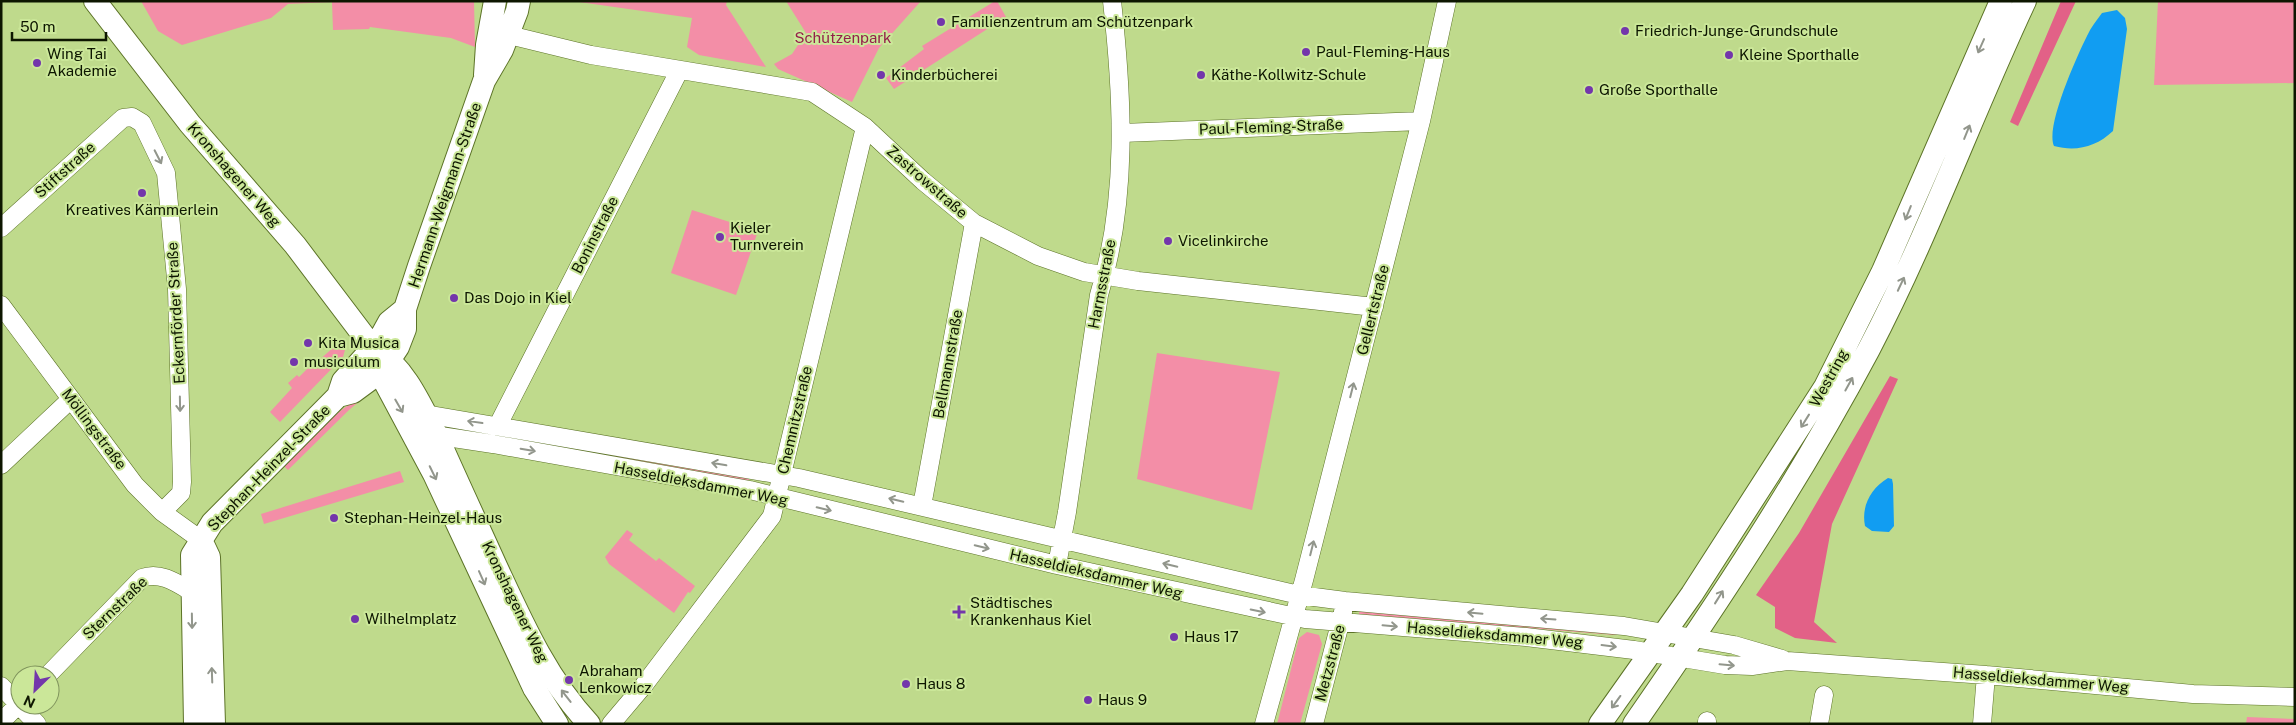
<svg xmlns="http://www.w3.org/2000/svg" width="2296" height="725" font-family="'Public Sans',sans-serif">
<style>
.green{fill:#f38ea7}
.forest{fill:#e26187}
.water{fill:#119df2}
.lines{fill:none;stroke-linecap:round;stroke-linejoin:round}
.minor-casing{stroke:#5c7327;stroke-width:19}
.major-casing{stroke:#5c7327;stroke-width:24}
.minor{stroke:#fff;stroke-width:18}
.major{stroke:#fff;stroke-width:22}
.oneway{stroke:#92968c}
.poi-dot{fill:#7336ab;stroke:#cbe799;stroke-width:2}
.labels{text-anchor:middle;stroke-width:4;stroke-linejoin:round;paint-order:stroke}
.poi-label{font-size:15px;fill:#0d1600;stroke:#cbe799;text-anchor:start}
.park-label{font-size:15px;fill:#941f4a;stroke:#cbe799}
.street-label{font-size:15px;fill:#0d1600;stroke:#cbe799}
</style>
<rect width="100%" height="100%" fill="#bfda8c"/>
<!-- green -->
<path class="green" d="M 141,1 L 474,1 L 475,47 L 451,38 L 370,27 L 369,29 L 333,30 L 332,2 L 288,4 L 271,18 L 182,45 L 158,31 Z
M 572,1 L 727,1 L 726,5 L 766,67 L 699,55 L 687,47 L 692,18 Z
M 786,1 L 921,1 L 879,48 L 852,102 L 778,69 L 774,64 L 792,54 L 806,33 Z
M 995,1 L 997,1 L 1006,17 L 894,89 L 886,78 L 924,49 L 922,46 Z
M 2158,1 L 2295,1 L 2295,83 L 2154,85 Z
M 692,210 L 758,231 L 736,295 L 671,273 Z
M 342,340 L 345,350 L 343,357 L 280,422 L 270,412 L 292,388 L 288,383 L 297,375 L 299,377 L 308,368 L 306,366 L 314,357 L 318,361 Z
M 1157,353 L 1280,372 L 1252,510 L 1137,479 Z
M 369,393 L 349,410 L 288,470 L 283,465 C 309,439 336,409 369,393 Z
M 460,428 L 750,475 L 748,484 L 462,432 Z
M 400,471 L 404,482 L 264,524 L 261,514 Z
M 627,530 L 633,534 L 629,540 L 656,561 L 659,558 L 695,586 L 690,593 L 688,592 L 674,613 L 609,564 L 605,557 Z
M 1360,606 L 1620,631 L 1617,635 L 1614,635 L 1359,614 Z
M 1307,632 L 1319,635 L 1322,644 L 1300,724 L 1277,724 L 1299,638 Z
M 2247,717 L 2295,719 L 2295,724 L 2246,724 Z"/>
<!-- forest -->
<path class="forest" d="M 2061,1 L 2076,1 L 2018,126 L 2010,122 Z
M 1890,376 L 1898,379 L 1832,524 L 1814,622 L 1837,643 L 1795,638 L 1775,628 L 1775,607 L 1756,595 L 1799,533 Z"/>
<!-- water -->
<path class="water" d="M 2117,10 L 2125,18 L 2127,29 L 2113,131 C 2096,147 2076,152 2054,146 C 2045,127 2077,56 2087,36 C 2091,27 2097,20 2102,13 Z
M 1888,478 L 1892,479 L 1893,484 L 1894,526 L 1889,532 L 1872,531 L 1865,526 C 1861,506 1871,488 1888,478 Z"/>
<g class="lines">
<!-- minor casing -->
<g class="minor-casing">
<path id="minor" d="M 497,32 L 591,55 L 812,92 L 865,127 L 923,181 L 974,223 L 1038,256 L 1084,272 L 1138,281 L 1374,307
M 1122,133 L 1421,121
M 1,228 L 123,118 L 132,117 L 142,123 L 166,173 L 177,289 L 182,482 L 181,493 L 162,512
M 1,305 L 135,485 L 162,512 L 201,540
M 425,414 L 799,478 L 1299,595 L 1345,601 L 1624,626 L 1734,645 L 1782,659
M 498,425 L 679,71
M 427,434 L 493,444 L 750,490 L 1057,565 L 1305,619 L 1526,637 L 1634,650 L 1725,665 L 1752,666 L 1787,661 L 1986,675 L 2193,694 L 2295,697
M 1,465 L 71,399
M 922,506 L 974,223
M 1057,565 L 1067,512 L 1099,295 C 1128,199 1123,99 1112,1
M 48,675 L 142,578 C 160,571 177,583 192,592
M 1,686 L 37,724
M 1707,721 L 1707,724
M 1,722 L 20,703
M 611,724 L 644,685 L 772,516 L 865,127
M 1264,724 L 1304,580 L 1421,121 L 1447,1
M 1314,724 L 1343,612
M 1819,724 L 1824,695
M 1982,724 L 1986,675"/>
</g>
<!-- major casing -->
<g class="major-casing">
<path id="major" d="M 95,1 L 190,124 L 295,245 L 373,348 L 379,371 L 434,474 L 534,688 L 557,724
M 485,75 L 487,45 L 495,1
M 378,352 C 406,369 422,408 437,436 C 456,479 476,522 495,564 C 521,620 546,678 589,724
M 338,396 L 353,392 L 372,378 L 392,356 L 398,347 L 405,329 L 405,309 L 419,266 L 484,81 L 502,50 L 517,11 L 519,1
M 201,540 L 209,557 L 214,724
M 195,724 L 192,555 L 212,523 L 338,396 L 343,381 L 378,342 L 389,322 L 405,309
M 1600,724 L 1692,594 L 1825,387 L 1883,271 L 2001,1
M 1634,724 C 1718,603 1800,479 1869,349 C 1928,236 1971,116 2025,1"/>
</g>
<!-- minor -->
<use href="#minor" class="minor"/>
<!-- major -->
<use href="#major" class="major"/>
</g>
<!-- one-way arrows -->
<defs><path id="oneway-shaft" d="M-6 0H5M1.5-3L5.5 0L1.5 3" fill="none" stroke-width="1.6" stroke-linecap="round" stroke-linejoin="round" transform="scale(1.25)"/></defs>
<g class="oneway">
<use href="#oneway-shaft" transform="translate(1981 46) rotate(114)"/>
<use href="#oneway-shaft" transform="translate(1967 132) rotate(-68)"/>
<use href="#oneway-shaft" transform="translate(158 157) rotate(63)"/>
<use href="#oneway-shaft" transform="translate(1908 213) rotate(112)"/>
<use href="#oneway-shaft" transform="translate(1901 284) rotate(-65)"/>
<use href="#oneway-shaft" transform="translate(1849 384) rotate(-61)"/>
<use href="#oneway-shaft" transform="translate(1352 390) rotate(-76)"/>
<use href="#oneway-shaft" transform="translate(180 404) rotate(89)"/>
<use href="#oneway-shaft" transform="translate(399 406) rotate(60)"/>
<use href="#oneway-shaft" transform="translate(1805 421) rotate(122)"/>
<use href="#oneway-shaft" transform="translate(475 422) rotate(-172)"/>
<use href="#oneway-shaft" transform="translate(528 450) rotate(10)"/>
<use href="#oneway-shaft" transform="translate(719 464) rotate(-170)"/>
<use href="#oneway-shaft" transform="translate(433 473) rotate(64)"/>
<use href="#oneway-shaft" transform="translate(896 500) rotate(-167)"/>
<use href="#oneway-shaft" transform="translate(824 509) rotate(13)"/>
<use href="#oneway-shaft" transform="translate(982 547) rotate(13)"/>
<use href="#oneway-shaft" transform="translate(1312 548) rotate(-76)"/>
<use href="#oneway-shaft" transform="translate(1170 565) rotate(-167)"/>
<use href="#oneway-shaft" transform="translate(482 578) rotate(66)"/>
<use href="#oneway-shaft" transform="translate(1719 597) rotate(-58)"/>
<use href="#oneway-shaft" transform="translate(1258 611) rotate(12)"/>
<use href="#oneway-shaft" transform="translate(1475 613) rotate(-175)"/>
<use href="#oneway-shaft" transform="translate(1548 619) rotate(-176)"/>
<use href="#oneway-shaft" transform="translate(192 621) rotate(89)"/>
<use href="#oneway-shaft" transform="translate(1390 626) rotate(5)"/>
<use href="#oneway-shaft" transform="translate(1609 646) rotate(7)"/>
<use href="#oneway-shaft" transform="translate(1727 665) rotate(5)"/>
<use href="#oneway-shaft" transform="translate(212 675) rotate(-92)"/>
<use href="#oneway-shaft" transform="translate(566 696) rotate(-128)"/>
<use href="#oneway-shaft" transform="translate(1616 702) rotate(126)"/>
</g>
<!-- markers -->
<g class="poi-dot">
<circle cx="941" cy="22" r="5"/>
<circle cx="1625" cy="31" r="5"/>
<circle cx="1306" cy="52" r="5"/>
<circle cx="1729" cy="55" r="5"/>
<circle cx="37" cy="63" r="5"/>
<circle cx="881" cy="75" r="5"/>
<circle cx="1201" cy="75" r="5"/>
<circle cx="1589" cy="90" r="5"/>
<circle cx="142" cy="193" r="5"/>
<circle cx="720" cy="237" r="5"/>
<circle cx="1168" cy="241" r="5"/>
<circle cx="454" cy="298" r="5"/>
<circle cx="308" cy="343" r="5"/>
<circle cx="294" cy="362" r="5"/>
<circle cx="334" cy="518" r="5"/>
<path d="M956.5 604.5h5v5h5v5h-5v5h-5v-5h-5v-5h5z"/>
<circle cx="355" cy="619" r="5"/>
<circle cx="1174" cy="637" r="5"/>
<circle cx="569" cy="680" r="5"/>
<circle cx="906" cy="684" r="5"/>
<circle cx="1088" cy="700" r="5"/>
</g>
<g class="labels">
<!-- poi labels -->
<g class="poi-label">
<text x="951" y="27">Familienzentrum am Schützenpark</text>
<text x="1635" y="36">Friedrich-Junge-Grundschule</text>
<text x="1316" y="57">Paul-Fleming-Haus</text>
<text x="47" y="59">Wing Tai<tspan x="47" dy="17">Akademie</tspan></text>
<text x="1739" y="60">Kleine Sporthalle</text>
<text x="891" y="80">Kinderbücherei</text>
<text x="1211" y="80">Käthe-Kollwitz-Schule</text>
<text x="1599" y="95">Große Sporthalle</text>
<text x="142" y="215" text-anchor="middle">Kreatives Kämmerlein</text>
<text x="730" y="233">Kieler<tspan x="730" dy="17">Turnverein</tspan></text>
<text x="1178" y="246">Vicelinkirche</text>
<text x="464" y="303">Das Dojo in Kiel</text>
<text x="318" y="348">Kita Musica</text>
<text x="304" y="367">musiculum</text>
<text x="344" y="523">Stephan-Heinzel-Haus</text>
<text x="970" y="608">Städtisches<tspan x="970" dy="17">Krankenhaus Kiel</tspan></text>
<text x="365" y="624">Wilhelmplatz</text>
<text x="1184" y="642">Haus 17</text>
<text x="579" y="676">Abraham<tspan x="579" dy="17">Lenkowicz</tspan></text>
<text x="916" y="689">Haus 8</text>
<text x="1098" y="705">Haus 9</text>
</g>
<!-- park labels -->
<g class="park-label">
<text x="843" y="43">Schützenpark</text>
</g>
<!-- street labels -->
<g class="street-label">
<text transform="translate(1271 127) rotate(-2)" y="5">Paul-Fleming-Straße</text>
<text transform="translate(65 170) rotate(-42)" y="5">Stiftstraße</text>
<text transform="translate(234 175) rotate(49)" y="5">Kronshagener Weg</text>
<text transform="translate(927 182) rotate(41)" y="5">Zastrowstraße</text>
<text transform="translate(445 195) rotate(-71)" y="5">Hermann-Weigmann-Straße</text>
<text transform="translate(595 235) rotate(-63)" y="5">Boninstraße</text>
<text transform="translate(1102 284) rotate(-79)" y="5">Harmsstraße</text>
<text transform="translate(1373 310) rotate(-76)" y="5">Gellertstraße</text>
<text transform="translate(176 313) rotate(-93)" y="5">Eckernförder Straße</text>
<text transform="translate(948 364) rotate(-80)" y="5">Bellmannstraße</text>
<text transform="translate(1829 378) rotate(-61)" y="5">Westring</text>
<text transform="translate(795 420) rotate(-77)" y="5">Chemnitzstraße</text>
<text transform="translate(94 429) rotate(53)" y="5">Möllingstraße</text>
<text transform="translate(269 468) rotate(-46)" y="5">Stephan-Heinzel-Straße</text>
<text transform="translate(701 484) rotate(11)" y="5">Hasseldieksdammer Weg</text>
<text transform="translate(1096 574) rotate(13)" y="5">Hasseldieksdammer Weg</text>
<text transform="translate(515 602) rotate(64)" y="5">Kronshagener Weg</text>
<text transform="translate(115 608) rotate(-44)" y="5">Sternstraße</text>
<text transform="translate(1495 635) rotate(5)" y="5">Hasseldieksdammer Weg</text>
<text transform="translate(1330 663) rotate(-75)" y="5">Metzstraße</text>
<text transform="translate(2041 680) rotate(5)" y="5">Hasseldieksdammer Weg</text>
</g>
</g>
<!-- border -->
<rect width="2296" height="725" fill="none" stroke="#0d1600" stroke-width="5"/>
<!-- north arrow -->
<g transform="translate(35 690) rotate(205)"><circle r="24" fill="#cbe799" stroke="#7f935c"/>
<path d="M0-4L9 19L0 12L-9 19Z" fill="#7336ab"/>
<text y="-8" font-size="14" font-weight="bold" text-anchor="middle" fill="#0d1600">N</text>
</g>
<!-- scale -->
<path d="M12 32v8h94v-8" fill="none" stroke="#0d1600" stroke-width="2.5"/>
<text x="20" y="32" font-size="15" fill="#0d1600" stroke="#cbe799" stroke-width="4" paint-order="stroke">50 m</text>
</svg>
